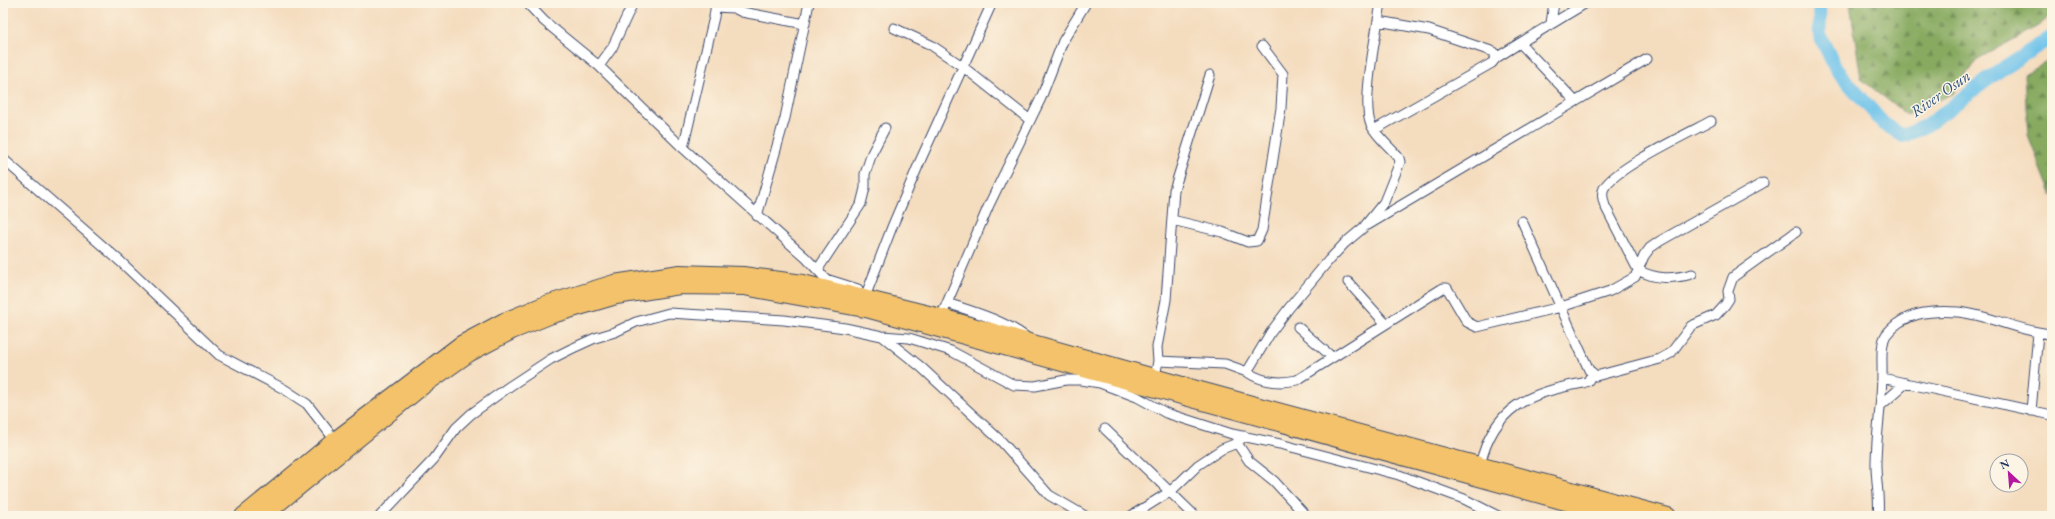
<svg xmlns="http://www.w3.org/2000/svg" width="2055" height="519" font-family="'EB Garamond',serif">
<style>
.forest{fill:url(#forest-firs);stroke:#516c5f}
.lines{fill:none;stroke-linecap:round;stroke-linejoin:round}
.river{stroke:#6ec3eb;stroke-width:14}
.street-casing{stroke:#3c496c;stroke-width:11}
.highway-casing{stroke:#3c496c;stroke-width:18}
.street{stroke:#fff;stroke-width:9}
.highway{stroke:#f3c26a;stroke-width:16}
.labels{text-anchor:middle;stroke-width:3;stroke-linejoin:round;paint-order:stroke}
.water-label{font-size:16px;font-style:italic;fill:#305481;stroke:#fcf5e5}
</style>
<defs>
<pattern id="forest-firs" width="22" height="20" patternUnits="userSpaceOnUse"><rect width="22" height="20" fill="#87aa60"/><path d="M5 1l3.5 6h-7zM16 11l3.5 6h-7z" fill="#6e8b52"/></pattern>
</defs>
<rect width="100%" height="100%" fill="#fcf5e5"/>
<filter id="ink" filterUnits="userSpaceOnUse"><feTurbulence type="fractalNoise" baseFrequency=".025" numOctaves="2"/><feDisplacementMap in="SourceGraphic" scale="8" xChannelSelector="R" yChannelSelector="G"/><feConvolveMatrix kernelMatrix="1 2 1 2 8 2 1 2 1" color-interpolation-filters="sRGB"/></filter>
<filter id="wash" filterUnits="userSpaceOnUse"><feTurbulence type="fractalNoise" baseFrequency=".012" numOctaves="4" result="noise"/><feDisplacementMap in="SourceGraphic" scale="16" xChannelSelector="R" yChannelSelector="G"/><feGaussianBlur stdDeviation="0.9" result="paint"/><feColorMatrix in="noise" values="0 0 0 0 0 0 0 0 0 0 0 0 0 0 0 0 0 1.4 0 .05"/><feComposite in="paint" operator="in"/></filter>
<g filter="url(#wash)">
<rect width="100%" height="100%" fill="#f4dcbe"/>
<!-- forest -->
<path class="forest" d="M 1850,3 L 2052,3 L 2052,15 L 2038,26 L 1976,60 L 1954,93 L 1907,115 L 1861,79 Z
M 2052,59 L 2052,196 L 2028,136 L 2024,75 Z"/>
<g class="lines">
<!-- river -->
<path class="river" d="M 1819,3 L 1820,36 L 1836,69 L 1883,123 L 1903,136 L 1926,126 L 2006,66 L 2052,37"/>
</g>
</g>
<g filter="url(#ink)">
<g class="lines">
<!-- street casing -->
<g class="street-casing">
<path id="street" d="M 527,3 L 544,21 L 599,66 L 683,148 L 806,258 L 826,279 L 858,289
M 715,7 L 734,8 L 742,12 L 805,24
M 1551,23 L 1554,3
M 894,28 L 931,45 L 962,66 L 1030,120
M 1520,43 L 1586,3
M 1496,58 L 1520,43 L 1575,101
M 599,66 L 612,48 L 633,3
M 1374,130 L 1492,63 L 1496,58 L 1494,52 L 1429,30 L 1378,21
M 683,148 L 714,17 L 716,3
M 3,159 L 121,262 L 219,355 L 284,389 L 307,404 L 335,440
M 757,216 L 785,118 L 809,3
M 1172,220 L 1222,232 L 1248,242 L 1257,241 L 1262,230 L 1281,108 L 1283,74 L 1262,46
M 1522,221 L 1589,370 L 1596,376 L 1660,359 L 1671,353 L 1691,326 L 1716,315 L 1725,305 L 1729,299 L 1728,291 L 1733,277 L 1796,232
M 1368,225 L 1647,59
M 818,269 L 861,204 L 865,188 L 865,174 L 872,153 L 885,128
M 1692,274 C 1673,279 1656,280 1638,270 L 1605,206 C 1603,200 1601,194 1604,188 C 1615,168 1689,133 1711,121
M 1348,282 L 1385,323
M 867,298 L 867,292 L 892,227 L 921,159 L 992,3
M 947,303 C 974,312 1003,320 1026,337
M 941,317 L 989,205 L 1041,98 L 1063,41 L 1086,3
M 1298,327 L 1332,357
M 882,336 L 921,367 L 1002,442 L 1049,495 L 1085,516
M 1158,361 L 1225,364 L 1247,372 L 1271,332 L 1289,308 L 1329,260 L 1345,243 L 1363,228 L 1384,202 L 1400,162 L 1399,158 C 1390,147 1377,137 1371,125 C 1361,103 1377,29 1381,3
M 1247,372 C 1262,382 1279,384 1297,380 L 1443,288 L 1447,288 L 1467,322 L 1477,327 L 1561,307 L 1610,291 L 1635,277 L 1644,256 L 1650,248 L 1660,241 L 1763,183
M 1155,377 L 1158,361 L 1157,347 L 1166,300 L 1174,190 L 1210,75
M 1882,378 L 2052,415
M 1881,405 L 1906,383
M 2031,411 L 2038,333
M 1105,429 L 1195,516
M 1237,443 L 1249,461 L 1274,481 L 1306,516
M 1480,465 C 1494,406 1529,393 1583,383 L 1588,381 L 1592,374
M 380,516 L 434,459 L 456,428 L 471,414 L 510,386 L 551,359 L 571,349 L 595,338 L 615,332 L 636,322 L 669,313 L 784,320 L 845,328 L 882,336 L 909,338 L 951,351 L 1014,385 L 1035,386 L 1066,380 L 1081,380 L 1100,383 L 1137,397 L 1166,413 L 1232,434 L 1280,444 L 1399,475 L 1464,499 L 1498,516
M 1131,516 L 1171,491 L 1198,465 L 1222,449 L 1237,443 L 1244,436
M 1878,516 C 1880,499 1876,481 1876,465 C 1876,431 1883,398 1882,365 C 1882,356 1881,343 1886,335 C 1903,312 1932,310 1958,312 C 1990,315 2020,332 2052,334"/>
</g>
<!-- highway casing -->
<g class="highway-casing">
<path id="highway" d="M 243,516 L 335,440 L 461,344 L 504,321 L 546,304 L 614,283 L 680,273 L 743,275 L 803,283 L 941,317 L 1200,390 L 1668,516
M 263,516 L 423,386 L 470,353 L 512,331 L 552,315 L 616,296 L 680,286 L 744,287 L 870,310 L 1616,516"/>
</g>
<!-- street -->
<use href="#street" class="street"/>
<!-- highway -->
<use href="#highway" class="highway"/>
</g>
</g>
<g class="labels">
<!-- water labels -->
<g class="water-label">
<text transform="translate(1940 93) rotate(-35)" y="6">River Osun</text>
</g>
</g>
<!-- margin -->
<rect width="2055" height="519" fill="none" stroke="#fcf5e5" stroke-width="16"/>
<!-- north arrow -->
<g transform="translate(2009 473) rotate(334)"><circle r="19" fill="#fcf5e5" stroke="#a2a6af"/>
<path d="M0-3L7 15L0 10L-7 15Z" fill="#b5179e"/>
<text y="-6" font-size="11" font-weight="bold" text-anchor="middle" fill="#1b2f5e">N</text>
</g>
</svg>
